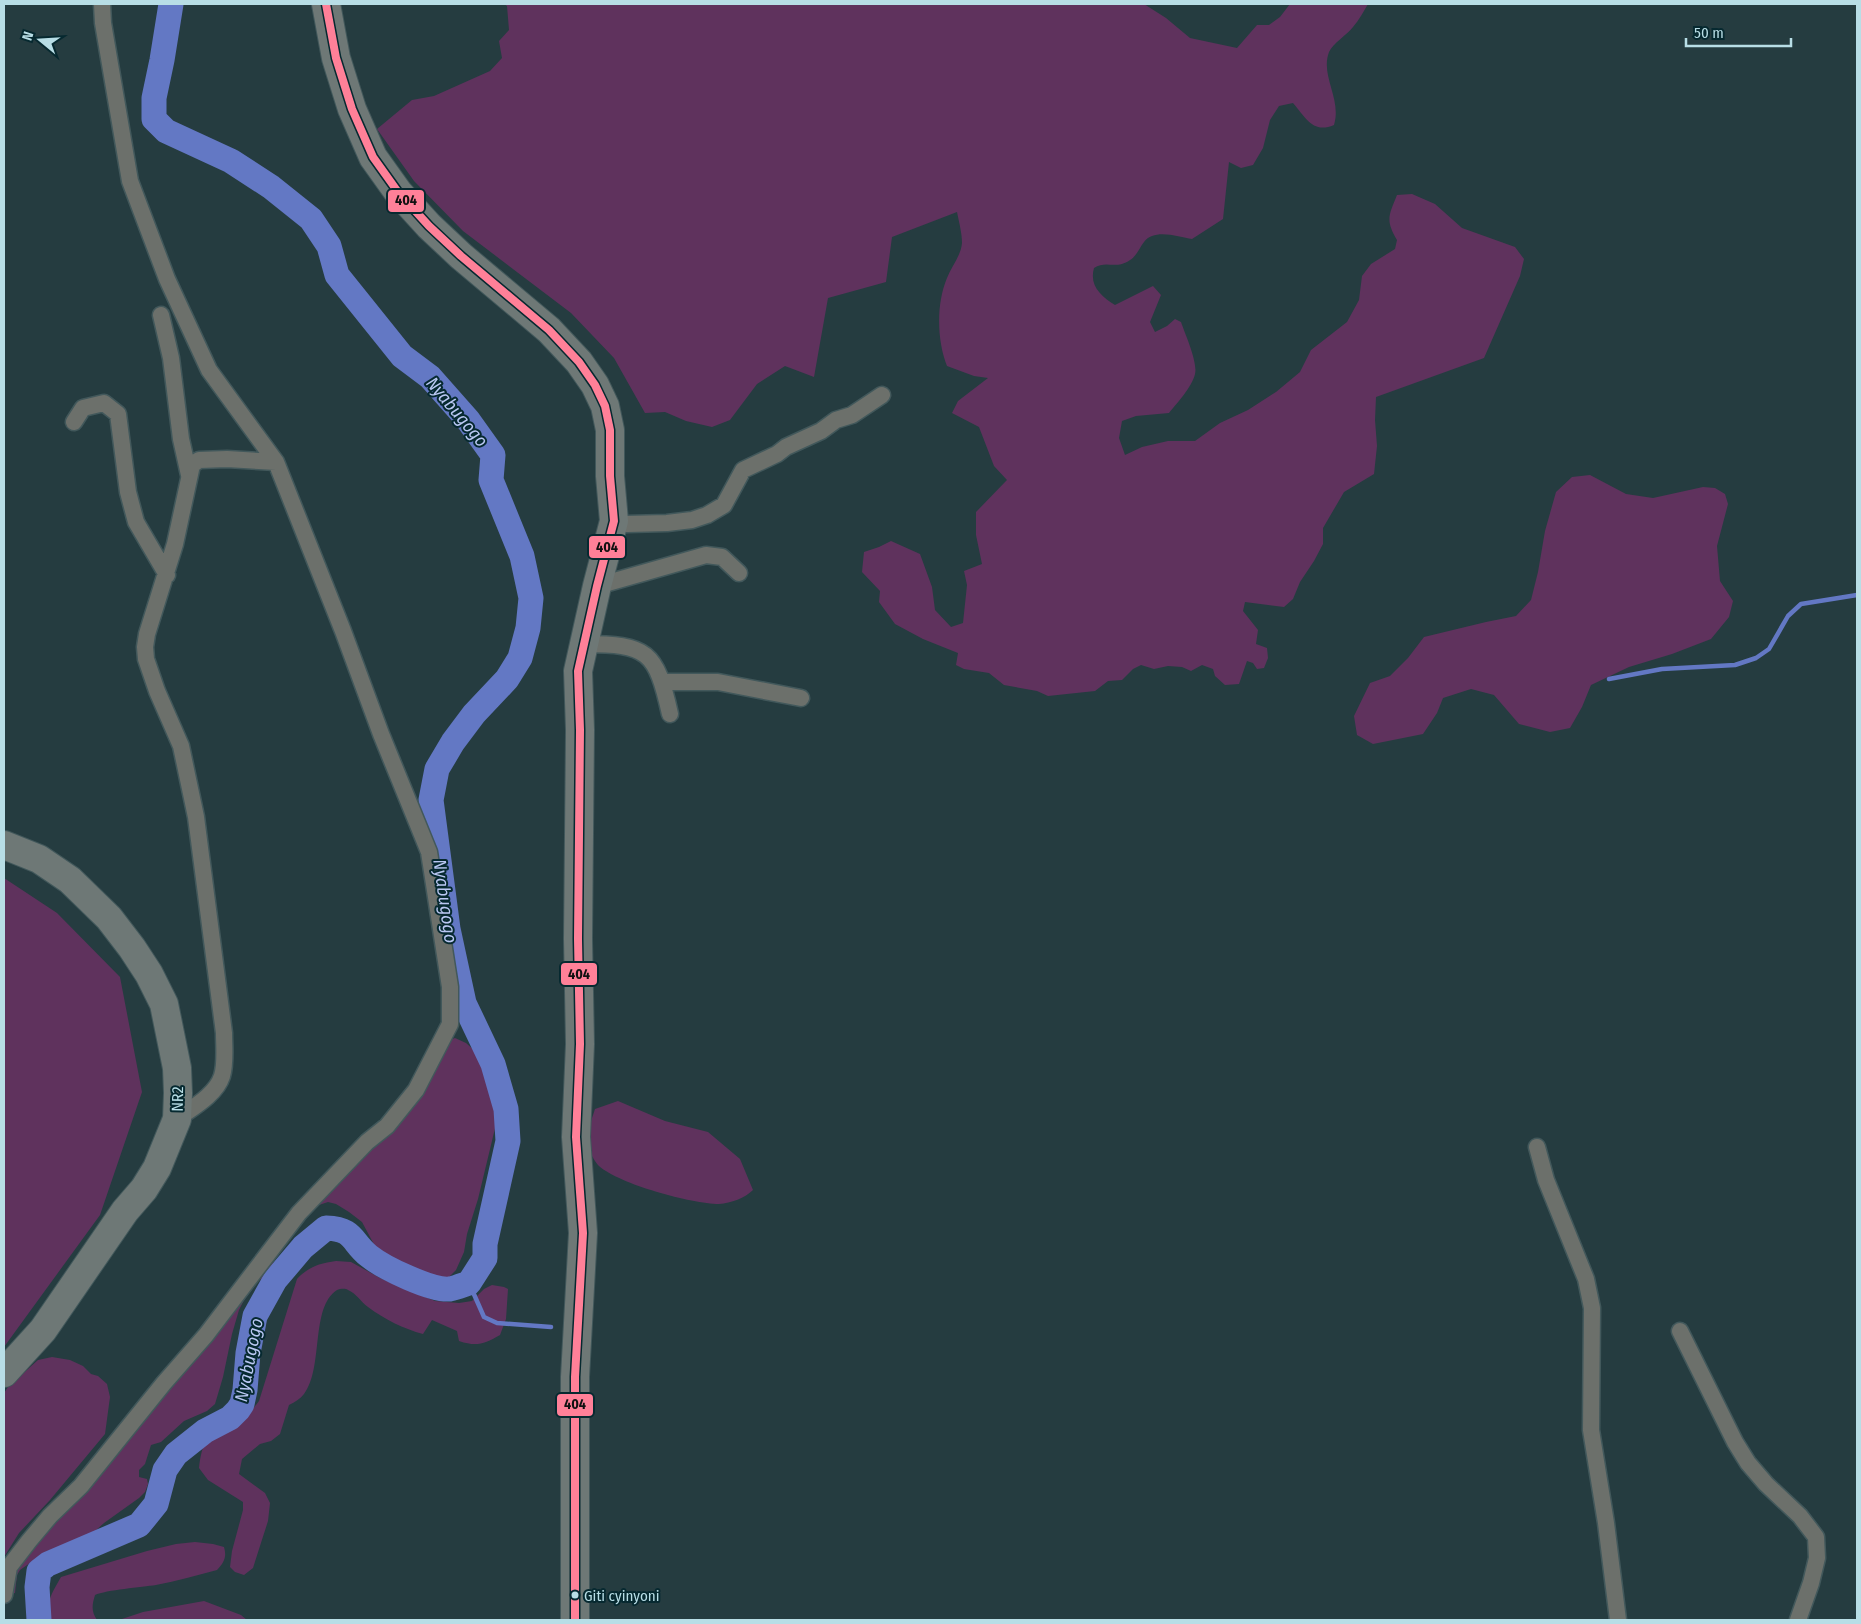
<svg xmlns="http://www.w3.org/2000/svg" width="1861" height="1624" font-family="'Fira Sans Condensed',sans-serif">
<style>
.green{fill:#5f325d}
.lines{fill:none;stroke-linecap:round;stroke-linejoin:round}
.stream{stroke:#6378c4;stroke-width:4.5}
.river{stroke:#6378c4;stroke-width:25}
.street-casing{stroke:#42585b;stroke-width:19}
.highway-casing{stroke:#42585b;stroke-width:30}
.street{stroke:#6c706b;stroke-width:16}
.highway{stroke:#6e7876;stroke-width:28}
.bus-1-casing{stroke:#062930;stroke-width:11}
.bus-1{stroke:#ff8098;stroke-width:8}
.bus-dot{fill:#b8dee6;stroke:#062930;stroke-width:2}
.labels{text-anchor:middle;stroke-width:4;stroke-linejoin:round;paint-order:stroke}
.bus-label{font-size:15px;fill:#b8dee6;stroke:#062930;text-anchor:start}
.street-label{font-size:16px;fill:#b8dee6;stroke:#062930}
.water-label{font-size:18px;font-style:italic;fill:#bac8f3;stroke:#062930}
.line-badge{stroke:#062930;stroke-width:2}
.pale-badge-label{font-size:14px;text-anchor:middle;font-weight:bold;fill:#111}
</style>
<rect width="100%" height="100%" fill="#253c40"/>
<!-- green -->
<path class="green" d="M 504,4 L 1144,4 L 1166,18 L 1190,38 L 1237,48 L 1257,25 L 1269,25 L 1280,17 L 1290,4 L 1368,4 C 1364,11 1359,20 1353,27 C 1347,35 1333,43 1329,52 C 1320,76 1342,99 1334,125 C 1313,134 1306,118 1293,103 L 1279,106 L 1270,120 L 1263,148 L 1253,165 L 1241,168 L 1229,162 L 1223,219 L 1192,239 C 1179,237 1154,228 1144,242 C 1140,247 1136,257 1130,260 C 1116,270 1106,260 1094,268 C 1089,286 1101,296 1115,305 L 1153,286 L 1161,295 L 1150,322 L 1155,332 L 1167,326 L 1175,319 L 1181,322 C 1185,334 1198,362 1195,374 C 1192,387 1177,403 1169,413 L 1136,416 L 1122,421 L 1119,438 L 1125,455 L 1142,447 L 1168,441 L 1195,441 L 1220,423 L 1248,410 L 1276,392 L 1300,372 L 1311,350 L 1347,322 L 1359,300 L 1362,276 L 1371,264 L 1395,249 L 1397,240 C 1385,220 1389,215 1397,195 L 1412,194 L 1435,204 L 1462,228 L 1515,247 L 1524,259 L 1520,276 L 1484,358 L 1376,397 L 1375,420 L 1377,446 L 1374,474 L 1344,492 L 1323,528 L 1323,544 L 1314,561 L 1300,582 L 1293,599 L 1284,607 L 1245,602 L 1243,611 L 1258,630 L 1256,644 L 1267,648 L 1268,658 L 1264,668 L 1257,669 L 1253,663 L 1247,661 L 1239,684 L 1225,685 L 1215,676 L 1213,669 L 1202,665 L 1191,671 L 1182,667 L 1168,666 L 1154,669 L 1141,665 L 1133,669 L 1122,680 L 1108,681 L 1095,691 L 1048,696 L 1037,691 L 1004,685 L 989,673 L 964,669 L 956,665 L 958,653 L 923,639 L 895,624 L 879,602 L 880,591 L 862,572 L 864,552 L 879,547 L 891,541 L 920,554 L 932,587 L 935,610 L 951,627 L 963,623 L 967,585 L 964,571 L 982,564 L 976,535 L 976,512 L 1007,480 L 994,466 L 979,427 L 952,413 L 958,401 L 988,378 L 974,376 L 947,366 C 937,341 936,304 947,278 C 951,267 961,256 962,243 C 962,233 959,222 957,212 L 892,237 L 886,282 L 828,298 L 814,377 L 785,366 L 757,384 L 730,420 L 712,427 L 686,421 L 665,412 L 645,413 L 614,358 L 571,313 L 463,231 L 414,181 L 377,129 L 412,100 L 434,96 L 490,71 L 502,58 L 499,41 L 509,30 L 507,6 Z
M 1590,475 L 1626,494 L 1653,498 L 1703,487 L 1715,488 L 1725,494 L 1728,504 L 1717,546 L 1720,581 L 1733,601 L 1729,617 L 1711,639 L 1672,654 L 1629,667 L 1591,685 L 1582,707 L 1570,728 L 1550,732 L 1519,724 L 1494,695 L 1471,689 L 1443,698 L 1437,713 L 1423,734 L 1373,744 L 1357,735 L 1354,716 L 1370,683 L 1390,676 L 1408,658 L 1424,637 L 1486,622 L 1516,616 L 1531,600 L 1538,572 L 1545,531 L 1556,492 L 1572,477 Z
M 4,878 L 57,913 L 120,977 L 142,1092 L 100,1215 L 4,1347 Z
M 455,1038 L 466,1043 L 483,1058 L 490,1072 L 491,1088 L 495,1104 L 497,1120 L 478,1199 L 467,1234 L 464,1252 L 456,1270 L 447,1279 L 434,1280 L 415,1272 L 386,1258 L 377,1250 L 362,1222 L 349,1212 L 336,1204 L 328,1202 L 310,1208 L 445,1042 Z
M 618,1101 L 665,1121 L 708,1132 L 740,1159 L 753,1190 C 745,1198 731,1203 719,1204 C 692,1204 619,1184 599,1166 C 596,1163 591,1155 589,1150 C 584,1137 591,1122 595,1109 Z
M 275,1247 L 272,1272 L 270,1275 L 259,1280 L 244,1300 L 239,1310 L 232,1334 L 223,1377 L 215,1404 L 207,1411 L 184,1421 L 161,1442 L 151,1445 L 145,1464 L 139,1470 L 139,1477 L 147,1479 L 148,1484 L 145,1492 L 139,1498 L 104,1523 L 82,1543 L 71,1547 L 47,1551 L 20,1570 L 17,1575 L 15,1593 L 10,1594 L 12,1575 Z
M 336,1261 L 351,1262 L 382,1279 L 435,1301 L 459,1303 L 472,1301 L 484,1289 L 492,1285 L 504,1287 L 508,1289 L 506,1319 L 500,1335 C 484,1344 477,1347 459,1341 L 457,1331 L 432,1320 L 423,1334 C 404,1329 384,1319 368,1307 C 361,1302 356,1293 348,1290 C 345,1288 340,1289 337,1290 C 310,1307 324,1368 304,1394 C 300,1399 295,1402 289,1405 L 280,1434 L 271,1441 L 260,1444 L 242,1459 L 239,1474 L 265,1493 L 270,1503 L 268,1521 L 253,1568 L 244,1575 L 235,1572 L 230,1567 L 232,1551 L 243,1510 L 243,1502 L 208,1480 L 199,1468 C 200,1458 202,1446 208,1437 C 213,1429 228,1427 236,1423 C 246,1417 253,1409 259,1401 L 297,1279 C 308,1267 320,1263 336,1261 Z
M 52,1357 L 70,1360 L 83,1366 L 91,1374 L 98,1376 L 107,1384 L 110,1397 L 105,1434 L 50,1500 L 19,1533 L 4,1557 L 4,1393 L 8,1387 L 38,1360 Z
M 195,1542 L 213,1544 L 224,1547 C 227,1557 224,1563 217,1570 C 197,1575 177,1581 156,1585 C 142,1587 106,1590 95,1595 C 92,1605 91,1611 97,1620 L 49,1620 C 45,1603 53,1591 61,1577 L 147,1551 L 176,1544 Z
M 204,1601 L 241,1615 L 247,1620 L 119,1620 L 143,1612 Z"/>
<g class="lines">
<!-- stream -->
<path class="stream" d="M 1609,679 L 1662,669 L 1735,665 L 1756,658 L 1769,649 L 1788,616 L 1801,604 L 1857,595
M 469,1283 L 484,1317 L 497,1323 L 551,1327"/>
<!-- river -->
<path class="river" d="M 39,1620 L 37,1587 L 39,1571 L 48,1564 L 139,1525 L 156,1504 L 165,1470 L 176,1454 L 205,1431 L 230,1418 L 238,1410 L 242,1404 L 245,1390 L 248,1353 L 255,1316 L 275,1280 L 303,1247 L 326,1228 C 355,1229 351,1242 369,1256 C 384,1268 432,1291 450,1289 C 456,1288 463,1285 469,1283 L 485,1258 L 485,1244 L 508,1141 L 506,1109 L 493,1064 L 464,1003 L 448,929 L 431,800 L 437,769 L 453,742 L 474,714 L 507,679 L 520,658 L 528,628 L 531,598 L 522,556 L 491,480 L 493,455 L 468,420 L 430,377 L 402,356 L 337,275 L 329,246 L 311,219 L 271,187 L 231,161 L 166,131 L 154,119 L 154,98 L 162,60 L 171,4"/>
<!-- street casing -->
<g class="street-casing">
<path id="street" d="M 161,315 L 171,358 L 181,439 L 189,475
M 74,422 L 83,408 L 104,403 L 118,414 L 128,492 L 136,522 L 167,575
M 614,521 L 627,524 L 667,523 L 692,520 L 707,515 L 724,505 L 743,470 L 777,454 L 786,447 L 821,431 L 836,420 L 852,415 L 882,395
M 597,586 L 706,555 L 722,557 L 739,573
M 583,644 C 648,644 656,651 670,714
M 663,682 L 718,682 L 801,698
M 177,1119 C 192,1108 216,1095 222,1076 C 226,1063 224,1047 224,1033 L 196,817 L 181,746 L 157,691 L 146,659 L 145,647 L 147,634 L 175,544 L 192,465 L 199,460 L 227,459 L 276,462
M 1537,1147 L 1546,1180 L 1586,1279 L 1592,1308 L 1591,1430 L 1606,1523 L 1618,1620
M 1680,1331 L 1735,1442 L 1748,1463 L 1766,1484 L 1800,1516 L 1816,1537 L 1817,1558 L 1811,1583 L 1798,1620
M 4,1595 L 9,1567 L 29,1541 L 50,1516 L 81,1486 L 164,1383 L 206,1335 L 299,1213 L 367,1142 L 387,1126 L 416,1090 L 450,1024 L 450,987 L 429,852 L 381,734 L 343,631 L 276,462 L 209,370 L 167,279 L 130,181 L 103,23 L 102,4"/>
</g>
<!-- highway casing -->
<g class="highway-casing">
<path id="highway" d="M 326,4 L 336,58 L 352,109 L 373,157 L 398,192 L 429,226 L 461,256 L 549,330 L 579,362 L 595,385 L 605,406 L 610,430 L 610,476 L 614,521 L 597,586 L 578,671 L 580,730 L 578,939 L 580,1044 L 576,1137 L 583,1233 L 575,1377 L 575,1620
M 4,845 L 39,859 L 70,880 L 109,918 L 132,948 L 149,974 L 164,1004 L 177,1068 L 178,1093 L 177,1119 L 157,1168 L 144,1189 L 125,1211 L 43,1330 L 4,1373"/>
</g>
<!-- street -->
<use href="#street" class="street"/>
<!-- highway -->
<use href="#highway" class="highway"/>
<!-- bus-1 casing -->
<g class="bus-1-casing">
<path id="bus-1" d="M 326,4 L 336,58 L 352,109 L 373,157 L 398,192 L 429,226 L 461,256 L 549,330 L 579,362 L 595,385 L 605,406 L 610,430 L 610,476 L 614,521 L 597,586 L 578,671 L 580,730 L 578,939 L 580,1044 L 576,1137 L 583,1233 L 575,1377 L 575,1620"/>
</g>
<!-- bus-1 -->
<use href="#bus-1" class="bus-1"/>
</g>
<!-- markers -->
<circle class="bus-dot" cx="575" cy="1595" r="4.5"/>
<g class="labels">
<!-- bus labels -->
<g class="bus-label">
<text x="584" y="1601">Giti cyinyoni</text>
</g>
<!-- street labels -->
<g class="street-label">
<text transform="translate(177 1099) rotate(-89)" y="6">NR2</text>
</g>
<!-- water labels -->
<g class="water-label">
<text transform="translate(457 412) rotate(50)" y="6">Nyabugogo</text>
<text transform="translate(445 901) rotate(82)" y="6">Nyabugogo</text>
<text transform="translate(249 1360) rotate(-79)" y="6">Nyabugogo</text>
</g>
</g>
<g class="line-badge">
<rect x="387" y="189" width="38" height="24" rx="5" fill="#ff8098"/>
<rect x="588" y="535" width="38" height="24" rx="5" fill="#ff8098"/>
<rect x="560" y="962" width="38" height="24" rx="5" fill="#ff8098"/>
<rect x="556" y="1393" width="38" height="24" rx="5" fill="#ff8098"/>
</g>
<g class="pale-badge-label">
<text x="406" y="205">404</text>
<text x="607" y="552">404</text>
<text x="579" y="979">404</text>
<text x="575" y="1409">404</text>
</g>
<!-- border -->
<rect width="1861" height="1624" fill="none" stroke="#b8dee6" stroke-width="10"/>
<!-- north arrow -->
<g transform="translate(40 40) rotate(288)" stroke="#062930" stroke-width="4" paint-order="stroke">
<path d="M0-4L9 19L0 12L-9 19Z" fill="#b8dee6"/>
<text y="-8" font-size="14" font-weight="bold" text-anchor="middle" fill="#b8dee6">N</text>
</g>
<!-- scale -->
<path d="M1686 38v8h105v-8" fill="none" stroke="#b8dee6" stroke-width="2.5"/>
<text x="1694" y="38" font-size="15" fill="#b8dee6" stroke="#062930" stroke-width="4" paint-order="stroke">50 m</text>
</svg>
